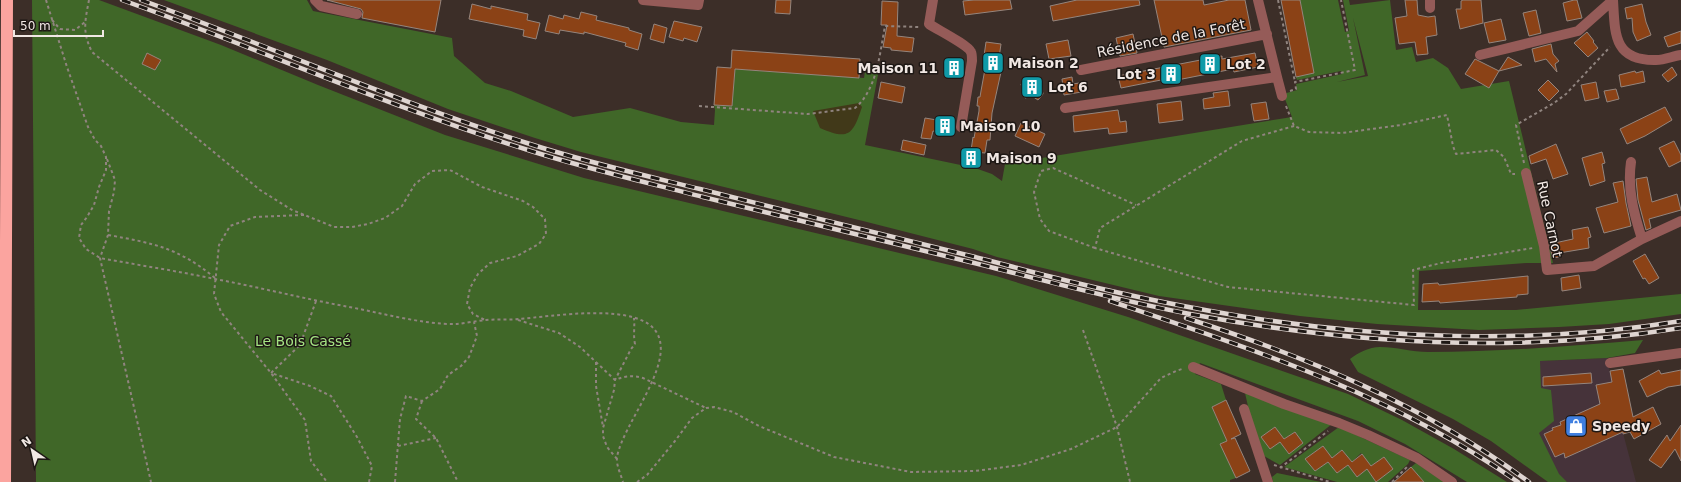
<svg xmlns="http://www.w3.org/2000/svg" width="1681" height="482" font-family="'DejaVu Sans',sans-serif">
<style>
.commercial{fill:#46333a}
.green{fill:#406728;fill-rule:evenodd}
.sand{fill:#413919}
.building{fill:#8b4216;stroke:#95857d}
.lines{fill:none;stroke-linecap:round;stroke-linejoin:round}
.path{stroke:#90847f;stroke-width:2;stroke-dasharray:3 3;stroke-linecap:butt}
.minor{stroke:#955b58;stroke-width:10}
.highway{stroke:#fba49f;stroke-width:12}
.rail-casing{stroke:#dfd5d1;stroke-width:4.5}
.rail{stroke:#1e1815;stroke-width:3;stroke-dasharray:9;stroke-linecap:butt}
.labels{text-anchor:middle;stroke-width:3;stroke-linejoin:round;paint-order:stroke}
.street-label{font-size:14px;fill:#f1e8e4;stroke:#1e1815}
.poi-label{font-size:14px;font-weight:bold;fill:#f1e8e4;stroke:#1e1815;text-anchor:start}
.park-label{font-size:14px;fill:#a5e483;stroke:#1e1815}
</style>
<rect width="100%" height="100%" fill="#3c2e28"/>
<!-- commercial -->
<path class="commercial" d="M 1607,358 L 1623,433 L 1636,482 L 1567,482 L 1466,407 L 1540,361 Z"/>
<!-- green -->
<path class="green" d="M 32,0 L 99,0 L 221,45 L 318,85 L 445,135 L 584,178 L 996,276 L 1128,317 L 1348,394 L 1402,420 L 1454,449 L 1507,482 L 1467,482 L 1405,444 L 1358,421 L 1200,363 L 1195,374 L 1221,384 L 1226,400 L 1212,407 L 1227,441 L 1221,444 L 1236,478 L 1230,480 L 1230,482 L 36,482 Z
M 164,0 L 307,0 L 313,11 L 452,38 L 454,56 L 485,83 L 511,91 L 573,117 L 630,108 L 681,122 L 714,125 L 715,110 L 714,105 L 732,106 L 735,69 L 864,78 L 866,64 L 880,64 L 865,145 L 975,168 L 992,174 L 1002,181 L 1005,164 L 1292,117 L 1283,94 L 1297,90 L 1296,84 L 1342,74 L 1341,71 L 1297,80 L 1296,77 L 1313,73 L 1300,0 L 1338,0 L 1345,32 L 1349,31 L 1343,0 L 1349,0 L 1350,5 L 1390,0 L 1396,50 L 1412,47 L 1416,62 L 1433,58 L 1448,68 L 1461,89 L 1509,81 L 1553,263 L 1526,263 L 1419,271 L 1418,310 L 1516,310 L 1681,294 L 1681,314 L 1609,324 L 1559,327 L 1479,330 L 1377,324 L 1300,316 L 1159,296 L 997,257 L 973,249 L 863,221 L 581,152 L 535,138 L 448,109 L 327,60 ZM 1353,18 L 1368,76 L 1337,82 L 1365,75 Z
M 1643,340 L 1635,353 L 1607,358 L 1540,361 L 1541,388 L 1551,390 L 1554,421 L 1539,433 L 1559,474 L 1567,482 L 1548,482 L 1491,441 L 1453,419 L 1358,372 L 1350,359 C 1358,353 1369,347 1380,347 C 1396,347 1412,352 1428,352 C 1500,352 1572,346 1643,340 Z
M 1245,393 L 1332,424 L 1280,465 L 1264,456 L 1254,433 ZM 1275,427 L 1284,439 L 1295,432 L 1303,443 L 1289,454 L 1280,442 L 1270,449 L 1261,437 Z
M 1339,427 L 1410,460 L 1408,464 L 1388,482 L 1337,482 L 1284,467 ZM 1323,446 L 1332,458 L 1342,450 L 1352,462 L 1361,453 L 1371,466 L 1384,457 L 1393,469 L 1376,482 L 1367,469 L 1357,477 L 1348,465 L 1337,473 L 1328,462 L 1315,471 L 1306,459 Z
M 1416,463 L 1444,482 L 1424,482 L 1411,467 Z
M 1277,473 L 1321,482 L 1273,482 L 1272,477 Z"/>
<!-- sand -->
<path class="sand" d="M 859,103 L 862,107 C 853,134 849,141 820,128 L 813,111 Z"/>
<!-- building -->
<path class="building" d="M 327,0 L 441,0 L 435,32 L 362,18 L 363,12 L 361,9 Z
M 776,0 L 791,0 L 790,14 L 775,13 Z
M 974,0 L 1010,0 L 1012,9 L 965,15 L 963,1 Z
M 1077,0 L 1139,0 L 1140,5 L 1053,21 L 1050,6 Z
M 1154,0 L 1203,0 L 1204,5 L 1229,0 L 1245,0 L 1251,30 L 1164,47 Z
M 1281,0 L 1300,0 L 1314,73 L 1296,77 Z
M 1405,0 L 1417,0 L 1418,15 L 1428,17 L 1435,16 L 1437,35 L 1426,37 L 1428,54 L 1417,55 L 1415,42 L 1399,44 L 1395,18 L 1407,16 Z
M 1463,0 L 1481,0 L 1483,23 L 1460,29 L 1456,9 L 1461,9 L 1461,1 Z
M 1574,0 L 1577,0 L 1582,18 L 1567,21 L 1563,3 Z
M 882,1 L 898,2 L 897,36 L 914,38 L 912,52 L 891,50 L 891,48 L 883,47 L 887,25 L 881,25 Z
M 472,4 L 491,9 L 491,6 L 528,14 L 527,20 L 540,23 L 536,39 L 523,36 L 524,30 L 469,19 Z
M 1642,4 L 1646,22 L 1651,35 L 1637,41 L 1633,32 L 1632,18 L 1627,19 L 1625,8 Z
M 1536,10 L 1541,33 L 1529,36 L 1523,13 Z
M 581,12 L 597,16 L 596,20 L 629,28 L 629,30 L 642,34 L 638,50 L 625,46 L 626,43 L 584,32 L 584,34 L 560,30 L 559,34 L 545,31 L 549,15 L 563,19 L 564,15 L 579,19 Z
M 1501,19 L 1506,40 L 1489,43 L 1484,23 Z
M 674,21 L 702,27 L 697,42 L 684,38 L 683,41 L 669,37 Z
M 654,24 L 667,28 L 664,43 L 650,39 Z
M 1681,31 L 1681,43 L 1668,47 L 1664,37 Z
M 1587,32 L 1594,41 L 1593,42 L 1598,48 L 1588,57 L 1574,43 Z
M 1133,34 L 1137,53 L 1120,56 L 1116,38 Z
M 1068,40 L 1071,56 L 1049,59 L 1046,44 Z
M 986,42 L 1001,44 L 999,58 L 1001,58 L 999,72 L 1001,72 L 992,113 L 990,140 L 987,140 L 985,153 L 975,152 L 979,153 L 977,166 L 962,164 L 965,150 L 971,151 L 973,137 L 974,138 L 979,111 L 979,106 L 977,106 L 978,97 L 980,97 L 981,91 L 985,69 L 984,65 L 986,56 L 984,56 Z
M 1551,44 L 1553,54 L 1559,61 L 1555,64 L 1557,72 L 1546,59 L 1535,62 L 1532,49 Z
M 732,50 L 860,59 L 859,78 L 735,69 L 732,106 L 714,105 L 717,67 L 731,68 Z
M 147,53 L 161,60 L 155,70 L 142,64 Z
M 1255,53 L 1258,67 L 1234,72 L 1233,69 L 1167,82 L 1167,81 L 1162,82 L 1161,80 L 1121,88 L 1118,76 L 1216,57 L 1222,56 L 1222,59 Z
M 1508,57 L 1522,65 L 1499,71 Z
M 1475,59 L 1499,71 L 1489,88 L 1465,74 Z
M 947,60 L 962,62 L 960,76 L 945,73 Z
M 1672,67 L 1677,75 L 1668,82 L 1662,75 Z
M 1635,71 L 1636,73 L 1643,71 L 1645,82 L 1621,87 L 1619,75 Z
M 1072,77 L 1073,84 L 1085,82 L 1087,91 L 1064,95 L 1062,79 Z
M 1040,79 L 1043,94 L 1038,100 L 1032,96 L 1025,98 L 1021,84 Z
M 1548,80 L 1559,91 L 1549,101 L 1538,90 Z
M 881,82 L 905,87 L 902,103 L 878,98 Z
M 1596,82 L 1599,98 L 1585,101 L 1581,85 Z
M 1616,89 L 1619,99 L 1607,102 L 1604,91 Z
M 1228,91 L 1230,106 L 1204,109 L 1203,99 L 1214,97 L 1213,93 Z
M 1181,101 L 1183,120 L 1159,123 L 1157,104 Z
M 1266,102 L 1269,119 L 1254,121 L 1251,104 Z
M 1665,107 L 1672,120 L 1645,136 L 1627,144 L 1620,129 Z
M 1118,110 L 1120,122 L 1126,121 L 1127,132 L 1109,134 L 1108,128 L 1074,132 L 1073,116 Z
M 925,118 L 937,120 L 938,118 L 954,120 L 951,134 L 933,131 L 931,139 L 921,138 Z
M 1021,123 L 1045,134 L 1039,147 L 1015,136 Z
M 903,140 L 926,145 L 924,155 L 901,150 Z
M 1674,141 L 1681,155 L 1681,161 L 1669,167 L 1659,148 Z
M 1556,144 L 1568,174 L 1553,179 L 1546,159 L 1531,164 L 1529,156 Z
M 1602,152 L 1605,163 L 1602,164 L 1605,181 L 1590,186 L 1582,158 Z
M 1647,177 L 1652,202 L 1677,194 L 1681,210 L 1649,219 L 1651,228 L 1646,230 L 1638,200 L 1636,179 Z
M 1623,181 L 1626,203 L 1631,226 L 1604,233 L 1596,208 L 1618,202 L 1613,183 Z
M 1588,227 L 1591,237 L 1588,238 L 1589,248 L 1559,253 L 1560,257 L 1552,258 L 1550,244 L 1573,239 L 1572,230 Z
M 1645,254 L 1659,278 L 1649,284 L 1645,278 L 1643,279 L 1633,261 Z
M 1579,275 L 1581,288 L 1562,291 L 1561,278 Z
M 1528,276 L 1528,294 L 1517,295 L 1517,297 L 1440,303 L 1439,301 L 1422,302 L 1423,284 L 1438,283 L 1439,285 Z
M 1623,369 L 1633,417 L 1653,407 L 1661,424 L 1634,439 L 1630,432 L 1623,434 L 1623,432 L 1565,458 L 1564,453 L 1555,457 L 1544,434 L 1553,430 L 1552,428 L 1561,425 L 1560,422 L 1600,404 L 1596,385 L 1612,382 L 1610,371 Z
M 1659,370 L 1661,374 L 1681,370 L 1681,385 L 1668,387 L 1647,397 L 1639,381 Z
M 1591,373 L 1592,383 L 1543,386 L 1543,377 Z
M 1226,400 L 1241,434 L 1231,439 L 1235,438 L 1250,471 L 1236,478 L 1220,444 L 1227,441 L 1212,407 Z
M 1681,425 L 1681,461 L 1675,449 L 1661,468 L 1649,460 L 1667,435 L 1670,441 Z
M 1275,427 L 1284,439 L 1295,432 L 1303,443 L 1289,454 L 1280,442 L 1270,449 L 1261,437 Z
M 1323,446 L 1332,458 L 1342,450 L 1352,462 L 1362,454 L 1371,466 L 1384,457 L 1393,469 L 1376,482 L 1367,469 L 1357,477 L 1348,465 L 1337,473 L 1328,462 L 1315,471 L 1305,459 Z
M 1411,467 L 1424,482 L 1394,482 Z"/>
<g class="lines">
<!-- path -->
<path class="path" d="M 46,0 L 67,67 L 88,127 L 95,140 L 101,146 L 106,157 L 106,170 L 99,187 L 94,205 L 87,217 L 81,225 L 79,238 L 86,249 L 100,258 C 138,265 177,271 215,279 C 258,287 301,298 344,306 C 378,312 423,325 457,324 C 466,323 476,321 486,320 C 497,319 508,320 519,319 C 549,317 642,300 658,335 C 673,367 623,424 617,457 C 616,465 621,475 623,482
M 89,0 C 85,21 82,32 92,52 L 260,190 L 292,210 L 334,227 L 352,227 L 368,224 L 385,218 L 402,206 L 415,184 L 432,171 L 450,170 L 482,187 L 523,201 L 533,207 L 545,219 L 546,234 L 539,244 L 517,256 L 490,263 L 478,274 L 470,288 L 467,304 L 473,314 L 485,320
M 1278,0 L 1295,82
M 52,20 L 60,29 L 75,30 L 85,22
M 1290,91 L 1296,89 L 1295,82 L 1355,70 L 1341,0
M 699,106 L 808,114 L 855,108 C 877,90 880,52 885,26 L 919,27
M 1286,106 L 1294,126 L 1309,132 L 1342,133 L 1401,125 L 1447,115 L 1453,146 L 1456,154 L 1496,150 L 1504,157 L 1511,174 L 1515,174
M 1294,126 L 1242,141 L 1100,228 L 1095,248 L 1228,287 L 1414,305 L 1413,270 L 1441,263 L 1533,248
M 107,159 L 115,180 L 114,192 L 109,211 L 108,235 L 100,258 L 151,482
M 1524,163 L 1516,125 L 1554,103 L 1566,94 L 1610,47
M 304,215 L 255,217 L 230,226 L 219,245 L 214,294 L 221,312 L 271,373 L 305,420 L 311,461 L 327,482
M 108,235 C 153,243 179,248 215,278
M 1095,248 L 1049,231 L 1040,219 L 1034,192 L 1041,171 L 1053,168 L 1136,205
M 316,301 L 300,345 L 271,373 L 310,386 L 331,396 L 357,437 L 372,466 L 369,482
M 518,320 L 559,333 L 580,347 L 615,380 C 625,376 632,375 643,378 L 706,408
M 1083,330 L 1117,427 L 1130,482
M 596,362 L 596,386 L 603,427
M 422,401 L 416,419 L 436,438 L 458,482
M 398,446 L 436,438
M 617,459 L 607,447 L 603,436 L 603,428 L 614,390 L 615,380 L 631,349 L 635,344 C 633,334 635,328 634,318
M 1274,465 L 1330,482
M 1280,468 L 1328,431
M 395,482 L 400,419 L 406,396 L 422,401 L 440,389 L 448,375 L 461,366 L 469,357 L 477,336 L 474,322
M 637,482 L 647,475 L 675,441 L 692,418 L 706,408 L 714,407 L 733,412 L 759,426 L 834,457 L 911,472 L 975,471 L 1021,465 L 1071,449 L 1117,427 L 1161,378 L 1176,371 L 1182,369
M 1392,482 L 1408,466"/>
<!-- minor -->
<path class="minor" d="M 315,0 L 321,6 L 357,14
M 643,0 L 698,5 L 699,0
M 933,0 L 929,24 C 938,30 968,45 971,52 C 972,54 972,59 972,61 L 961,127
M 1430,0 L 1430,8
M 1613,0 C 1615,33 1613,61 1656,60 C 1665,60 1673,56 1681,55
M 1480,55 L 1578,31 L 1613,0
M 1081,70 L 1267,34
M 1277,77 L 1282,96
M 1065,108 L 1277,77 L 1258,0
M 1631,162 C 1627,189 1634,214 1642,239
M 1526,173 L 1544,246 L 1547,270 L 1594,266 L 1642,239 L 1681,221
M 1610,363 L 1681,353
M 1193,367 L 1284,404 L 1339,423 L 1368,435 L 1417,458 L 1452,482
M 1244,409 L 1268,482"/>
<!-- highway -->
<path class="highway" d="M 5,482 L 7,0"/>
<!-- rail casing -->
<g class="rail-casing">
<path id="rail" d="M 122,0 C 259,49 392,108 531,151 C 588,169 645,182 703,197 C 792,219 881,240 970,262 C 1043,280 1116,300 1190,314 C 1351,344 1519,354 1681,328
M 141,0 C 271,47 398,102 530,144 C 586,162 643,175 700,189 C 790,212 881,234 971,256 C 997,262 1023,270 1048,276 C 1108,291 1168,304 1228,314 C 1373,339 1536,345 1681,321
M 1110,301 C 1252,349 1394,395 1518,482
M 1186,318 C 1307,357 1426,406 1529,482"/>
</g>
<!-- rail -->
<use href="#rail" class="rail"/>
</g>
<!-- icons -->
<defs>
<g id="building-square" transform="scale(1.15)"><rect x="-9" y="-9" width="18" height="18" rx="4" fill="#0f9aa8" stroke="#1e1815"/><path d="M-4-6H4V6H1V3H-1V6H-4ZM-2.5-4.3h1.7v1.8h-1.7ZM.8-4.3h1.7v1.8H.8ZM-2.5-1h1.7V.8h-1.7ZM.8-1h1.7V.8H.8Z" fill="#fff"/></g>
<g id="shop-square" transform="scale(1.15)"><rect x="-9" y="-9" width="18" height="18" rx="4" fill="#3f7fe0" stroke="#1e1815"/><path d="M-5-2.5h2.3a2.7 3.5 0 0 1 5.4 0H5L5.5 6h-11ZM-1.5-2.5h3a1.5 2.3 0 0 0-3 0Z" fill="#fff"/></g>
</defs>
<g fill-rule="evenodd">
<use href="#building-square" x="993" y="63"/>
<use href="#building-square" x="1210" y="64"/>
<use href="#building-square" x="954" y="68"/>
<use href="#building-square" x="1171" y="74"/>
<use href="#building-square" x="1032" y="87"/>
<use href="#building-square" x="945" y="126"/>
<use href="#building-square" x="971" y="158"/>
<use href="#shop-square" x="1576" y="426"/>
</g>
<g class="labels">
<!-- street labels -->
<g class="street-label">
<text transform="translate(1171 38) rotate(-11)" y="5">Résidence de la Forêt</text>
<text transform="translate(1550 219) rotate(78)" y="5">Rue Carnot</text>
</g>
<!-- poi labels -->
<g class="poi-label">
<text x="1008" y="68">Maison 2</text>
<text x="1226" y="69">Lot 2</text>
<text x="938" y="73" text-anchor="end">Maison 11</text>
<text x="1156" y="79" text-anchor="end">Lot 3</text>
<text x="1048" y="92">Lot 6</text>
<text x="960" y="131">Maison 10</text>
<text x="986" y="163">Maison 9</text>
<text x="1592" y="431">Speedy</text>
</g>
<!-- park labels -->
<g class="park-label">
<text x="303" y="346">Le Bois Cassé</text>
</g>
</g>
<!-- north arrow -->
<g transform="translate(32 450) rotate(326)" stroke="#1e1815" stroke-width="3" paint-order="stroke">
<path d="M0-3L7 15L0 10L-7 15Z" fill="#f1e8e4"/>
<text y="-6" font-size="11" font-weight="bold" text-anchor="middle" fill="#f1e8e4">N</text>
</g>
<!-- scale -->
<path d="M14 30v6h89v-6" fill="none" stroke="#f1e8e4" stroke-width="2"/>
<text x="20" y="30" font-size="12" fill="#f1e8e4" stroke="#1e1815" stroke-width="3" paint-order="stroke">50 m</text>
</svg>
